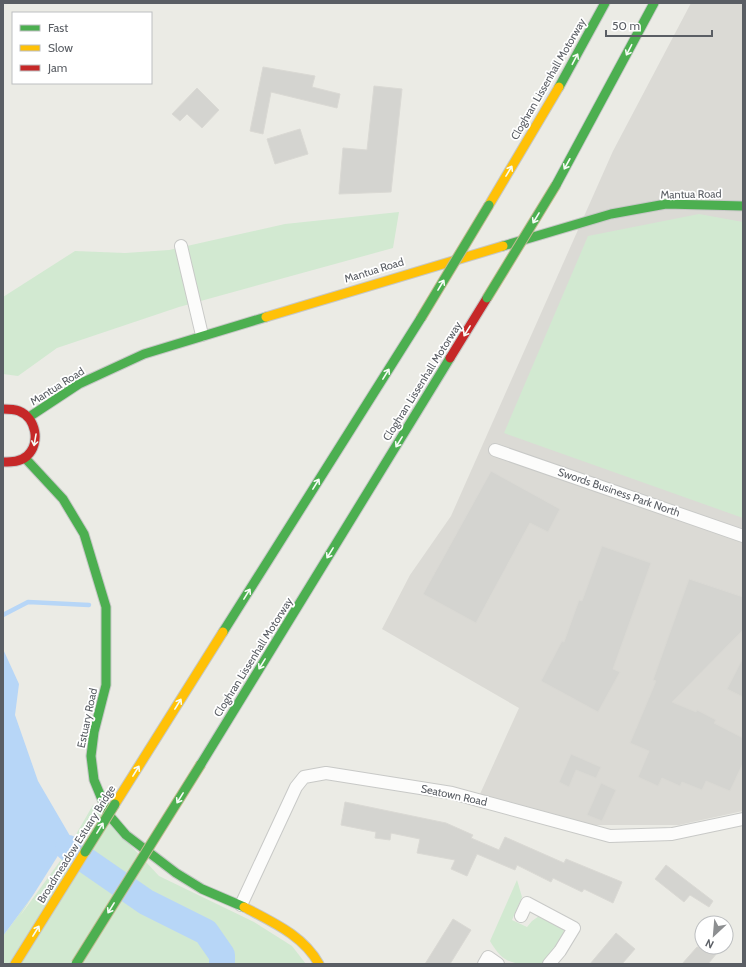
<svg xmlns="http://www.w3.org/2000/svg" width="746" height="967" font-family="Cabin,sans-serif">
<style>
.industrial{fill:#dbdad5}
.green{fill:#d2e9d1}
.water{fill:#b7d6f7}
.pier{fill:#ebebe5}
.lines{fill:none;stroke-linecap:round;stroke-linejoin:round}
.stream{stroke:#b7d6f7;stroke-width:4.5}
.river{stroke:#b7d6f7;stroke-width:26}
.building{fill:#d4d4d0;stroke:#dad9d4}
.street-casing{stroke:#c8c9c7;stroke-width:14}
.fast-casing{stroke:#c6c7c6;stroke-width:11}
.slow-casing{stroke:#c6c7c6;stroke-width:11}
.jam-casing{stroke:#c6c7c6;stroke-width:11}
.street{stroke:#fcfcfb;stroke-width:12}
.fast{stroke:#4caf50;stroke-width:9}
.slow{stroke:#ffc107;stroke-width:9}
.jam{stroke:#c62828;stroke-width:9}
.fast-bridge-casing{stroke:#c3b992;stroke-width:11;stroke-linecap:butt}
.fast-bridge{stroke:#4caf50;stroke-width:9}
.oneway{stroke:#f6fbf6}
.labels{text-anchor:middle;stroke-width:3.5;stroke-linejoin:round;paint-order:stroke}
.street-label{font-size:11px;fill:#5a5e64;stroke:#fff}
</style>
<rect width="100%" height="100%" fill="#ebebe5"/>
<!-- industrial -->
<path class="industrial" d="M 691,3 L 743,3 L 743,811 L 679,825 L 584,825 L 480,794 L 519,708 L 382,629 L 410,575 L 451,516 L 613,151 Z"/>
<!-- green -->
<path class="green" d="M 399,212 L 393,248 L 179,307 L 57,348 L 18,376 L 3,374 L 3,297 L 75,251 L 125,253 L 169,250 L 285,224 Z
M 699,214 L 743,222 L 743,518 L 504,433 L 588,236 Z
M 93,805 L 159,876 L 254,922 L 292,946 L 306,964 L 3,964 L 3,936 L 68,848 Z
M 517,880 L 522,897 L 512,920 L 527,927 L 532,921 L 539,916 L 564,929 L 563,938 L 544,964 C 516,964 505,967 490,941 Z"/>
<!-- water -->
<path class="water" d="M 3,649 L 19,684 L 15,715 L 38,781 L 73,841 L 3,936 Z"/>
<!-- pier -->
<path class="pier" d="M 71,835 L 74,842 L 20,916 Z"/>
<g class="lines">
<!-- stream -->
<path class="stream" d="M 3,615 L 28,602 L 89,605"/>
<!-- river -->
<path class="river" d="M 68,848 L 146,902 L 206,932 L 222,955 L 222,964"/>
</g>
<!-- building -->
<path class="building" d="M 263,67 L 315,76 L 312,87 L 340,94 L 337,108 L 271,92 L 263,134 L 250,131 Z
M 374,86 L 402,89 L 391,192 L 339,194 L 343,148 L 367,150 Z
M 197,88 L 219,110 L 202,128 L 187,114 L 180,121 L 172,114 Z
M 300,129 L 308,154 L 275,164 L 267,139 Z
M 491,471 L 560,509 L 548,532 L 530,523 L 476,623 L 423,594 Z
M 602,546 L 651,563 L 613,669 L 620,672 L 598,712 L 541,681 L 562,641 L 564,642 L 579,600 L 582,601 Z
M 689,579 L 743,597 L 743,630 L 672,702 L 696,712 L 697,710 L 716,720 L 714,723 L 743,738 L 743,763 L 730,791 L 706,781 L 702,790 L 682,782 L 680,786 L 662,778 L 658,786 L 638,777 L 649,751 L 630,743 L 656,681 L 653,680 Z
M 743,658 L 743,697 L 727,689 Z
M 571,754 L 601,767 L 596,778 L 576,770 L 569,787 L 559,782 Z
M 601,783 L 616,790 L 602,821 L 587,815 Z
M 345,802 L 446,823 L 473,835 L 471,838 L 499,850 L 505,837 L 564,863 L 566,859 L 622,882 L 613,903 L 584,889 L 582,892 L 553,878 L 551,882 L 517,865 L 515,870 L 477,854 L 467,876 L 451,869 L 455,860 L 417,853 L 420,839 L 391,833 L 390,840 L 375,838 L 376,832 L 341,825 Z
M 666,865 L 713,901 L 709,907 L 690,895 L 684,902 L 655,879 Z
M 453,919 L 471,930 L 450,964 L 425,964 Z
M 616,933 L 635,949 L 622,964 L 590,964 Z
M 697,947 L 722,947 L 708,964 L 682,964 Z"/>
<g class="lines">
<!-- street casing -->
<g class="street-casing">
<path id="street" d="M 181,246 L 202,335
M 495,450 L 743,536
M 241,905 L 296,787 L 304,777 L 326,773 L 452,793 L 610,836 L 672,834 L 743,819
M 521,916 L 527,903 L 574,928 L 560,951 L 549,964
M 484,964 L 488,957 L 498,964"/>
</g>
<!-- fast casing -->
<g class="fast-casing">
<path id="fast" d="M 559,87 L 605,3
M 556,185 L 654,3
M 503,246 L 611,214 L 666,204 L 743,206
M 29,417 L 79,384 L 144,354 L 266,317
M 25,458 L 63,499 L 84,534 L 106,607 L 106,685 L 94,732 L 91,756 L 94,780 L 108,814 L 126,835 L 176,873 L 202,889 L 244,907
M 223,632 L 421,318
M 201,764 L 450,358"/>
</g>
<!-- slow casing -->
<g class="slow-casing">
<path id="slow" d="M 489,205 L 559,87
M 266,317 L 503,246
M 115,804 L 223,632
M 244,907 C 272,922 303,935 319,964
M 15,964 L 85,852"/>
</g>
<!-- jam casing -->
<g class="jam-casing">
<path id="jam" d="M 450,358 L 487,298
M 3,409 C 8,409 14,409 19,411 C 36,418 41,443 27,456 C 20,462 12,462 3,462"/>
</g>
<!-- street -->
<use href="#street" class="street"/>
<!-- fast -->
<use href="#fast" class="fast"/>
<!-- slow -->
<use href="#slow" class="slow"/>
<!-- jam -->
<use href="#jam" class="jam"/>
<!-- fast-bridge casing -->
<g class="fast-bridge-casing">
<path id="fast-bridge" d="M 487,298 L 556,185
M 421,318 L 489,205
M 85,852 L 115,804
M 76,964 L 201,764"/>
</g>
<!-- fast-bridge -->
<use href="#fast-bridge" class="fast-bridge"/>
</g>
<!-- one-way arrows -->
<defs><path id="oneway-shaft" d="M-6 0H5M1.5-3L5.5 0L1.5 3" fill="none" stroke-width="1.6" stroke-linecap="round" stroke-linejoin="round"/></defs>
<g class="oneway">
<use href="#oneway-shaft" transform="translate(629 50) rotate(117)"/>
<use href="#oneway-shaft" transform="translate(575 59) rotate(-62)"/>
<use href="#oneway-shaft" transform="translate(567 164) rotate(119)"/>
<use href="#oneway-shaft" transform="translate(509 171) rotate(-59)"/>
<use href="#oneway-shaft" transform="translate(536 218) rotate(121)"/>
<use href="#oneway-shaft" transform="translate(441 285) rotate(-59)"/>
<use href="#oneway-shaft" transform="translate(467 331) rotate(122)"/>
<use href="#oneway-shaft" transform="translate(386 374) rotate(-58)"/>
<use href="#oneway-shaft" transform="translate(35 440) rotate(100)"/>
<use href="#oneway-shaft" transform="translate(399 442) rotate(122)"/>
<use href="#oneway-shaft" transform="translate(316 484) rotate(-58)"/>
<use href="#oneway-shaft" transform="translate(330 553) rotate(122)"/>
<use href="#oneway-shaft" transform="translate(247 594) rotate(-58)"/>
<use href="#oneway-shaft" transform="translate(262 664) rotate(122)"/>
<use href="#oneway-shaft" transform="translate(178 704) rotate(-58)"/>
<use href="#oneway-shaft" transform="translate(136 771) rotate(-58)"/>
<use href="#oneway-shaft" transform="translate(180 798) rotate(122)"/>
<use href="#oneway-shaft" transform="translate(100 828) rotate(-58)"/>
<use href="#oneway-shaft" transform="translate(111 908) rotate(122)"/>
<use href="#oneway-shaft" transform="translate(36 931) rotate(-58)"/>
</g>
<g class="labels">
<!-- street labels -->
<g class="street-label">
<text transform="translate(548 79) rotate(-60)" y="4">Cloghran Lissenhall Motorway</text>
<text transform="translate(691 194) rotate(-1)" y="4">Mantua Road</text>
<text transform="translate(374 270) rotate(-17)" y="4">Mantua Road</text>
<text transform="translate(422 381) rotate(-58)" y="4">Cloghran Lissenhall Motorway</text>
<text transform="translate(57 386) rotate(-32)" y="4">Mantua Road</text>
<text transform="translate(619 492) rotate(19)" y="4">Swords Business Park North</text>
<text transform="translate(253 657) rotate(-58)" y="4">Cloghran Lissenhall Motorway</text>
<text transform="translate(87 718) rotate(-78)" y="4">Estuary Road</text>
<text transform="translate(454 795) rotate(12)" y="4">Seatown Road</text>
<text transform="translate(76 844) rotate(-58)" y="4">Broadmeadow Estuary Bridge</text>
</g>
</g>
<!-- border -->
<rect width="746" height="967" fill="none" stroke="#5a5e64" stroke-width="8"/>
<!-- legend -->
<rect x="12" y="12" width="140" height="72" fill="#ffffff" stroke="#bdbfc1"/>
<rect x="20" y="25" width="20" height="6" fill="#4caf50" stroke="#bdbfc1"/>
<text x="48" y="32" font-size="12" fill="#5a5e64">Fast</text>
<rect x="20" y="45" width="20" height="6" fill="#ffc107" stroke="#bdbfc1"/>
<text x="48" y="52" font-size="12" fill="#5a5e64">Slow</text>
<rect x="20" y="65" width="20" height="6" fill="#c62828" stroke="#bdbfc1"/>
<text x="48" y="72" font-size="12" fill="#5a5e64">Jam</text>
<!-- north arrow -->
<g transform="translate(714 935) rotate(206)"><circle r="19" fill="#ffffff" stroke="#bdbfc1"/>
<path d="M0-3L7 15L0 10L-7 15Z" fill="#8d8f91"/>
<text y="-6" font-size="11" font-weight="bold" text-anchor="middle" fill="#5a5e64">N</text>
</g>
<!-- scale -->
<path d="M606 30v6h106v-6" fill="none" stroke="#5a5e64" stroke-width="2"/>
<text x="612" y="30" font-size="12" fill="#5a5e64" stroke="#ffffff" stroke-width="3" paint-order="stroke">50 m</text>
</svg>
